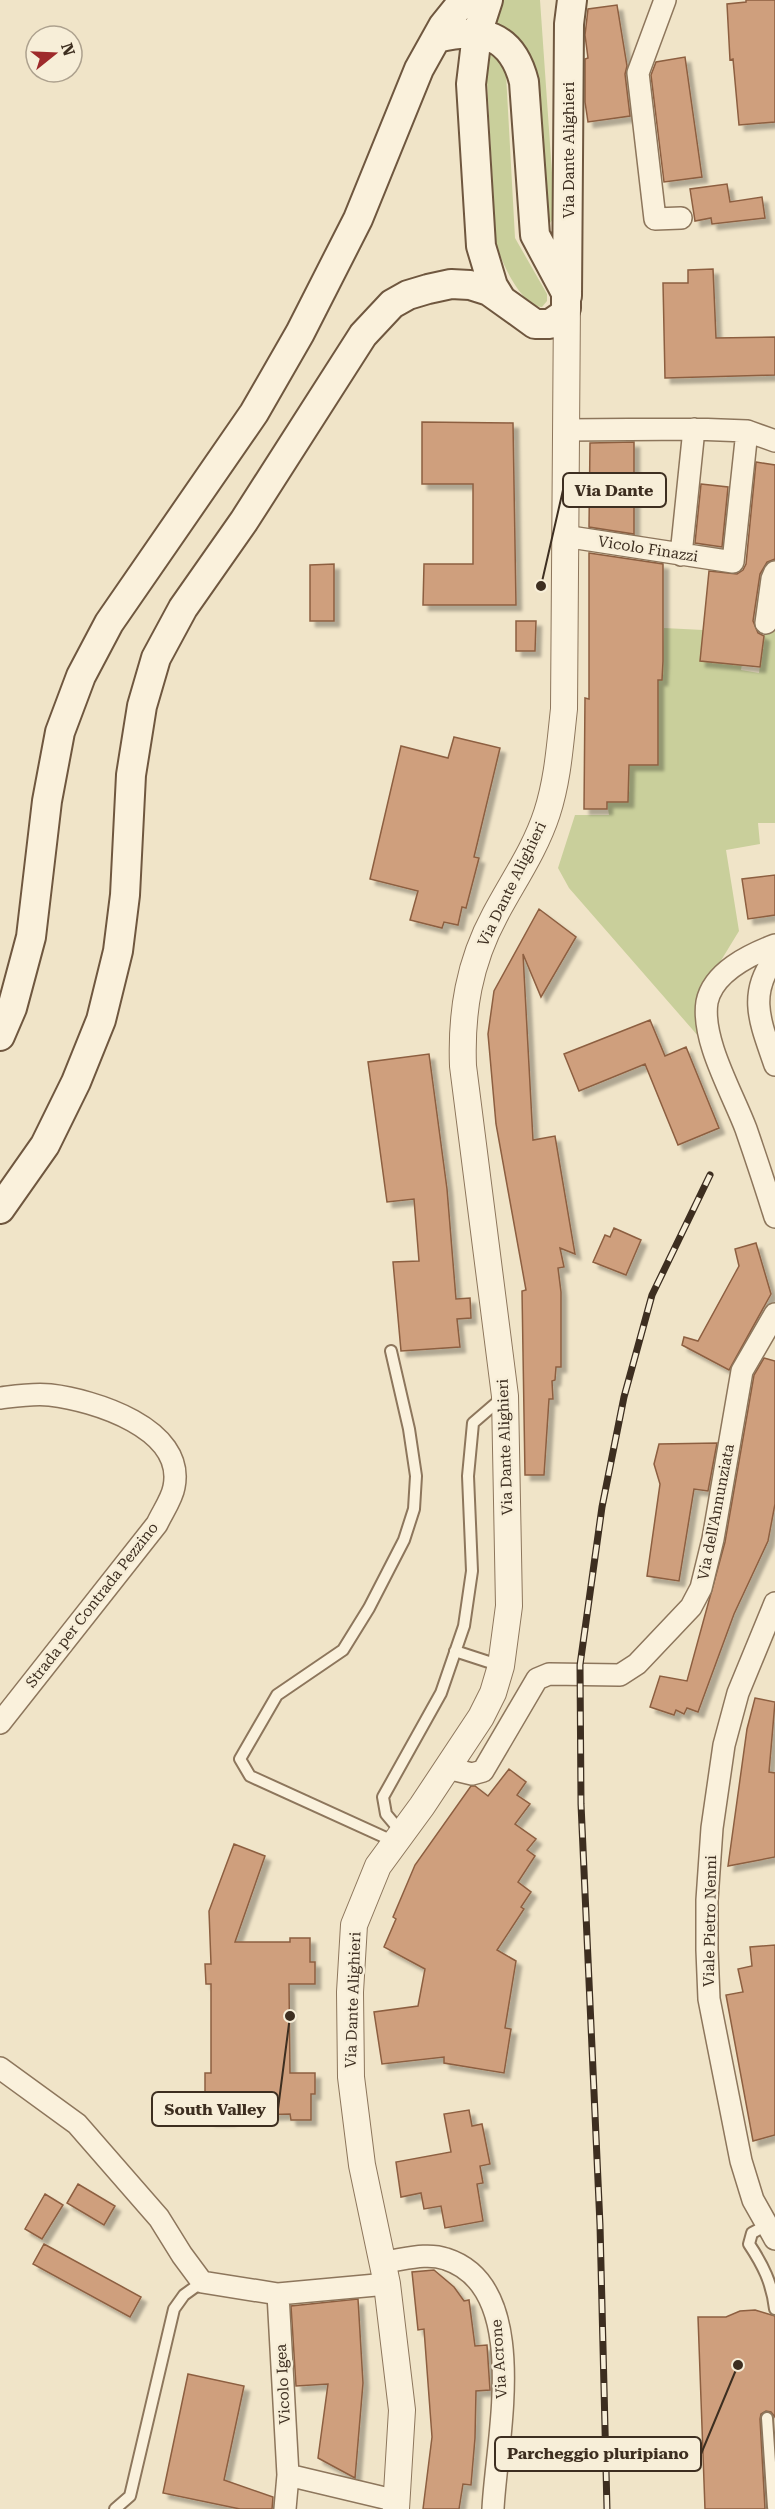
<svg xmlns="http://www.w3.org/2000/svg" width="775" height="2509" font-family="'Roboto Serif',serif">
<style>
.green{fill:#c9cf9b}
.building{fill:#cf9f7d;stroke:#8d5f41;stroke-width:1.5;filter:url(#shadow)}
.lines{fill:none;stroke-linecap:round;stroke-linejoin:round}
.service-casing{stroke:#8d765c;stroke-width:14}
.minor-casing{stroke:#8d765c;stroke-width:24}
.tertiary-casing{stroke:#8d765c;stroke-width:28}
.secondary-casing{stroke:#6f573f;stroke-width:32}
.service{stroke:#faf1dc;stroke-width:10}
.minor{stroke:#faf1dc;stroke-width:21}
.tertiary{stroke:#faf1dc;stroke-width:26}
.secondary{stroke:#faf1dc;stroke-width:28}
.rail-casing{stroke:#3d2e20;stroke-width:7}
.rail{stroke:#f7eed8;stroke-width:4.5;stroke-dasharray:14;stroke-linecap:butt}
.labels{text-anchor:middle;stroke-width:5;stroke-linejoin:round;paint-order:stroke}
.street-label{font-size:15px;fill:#3d2e20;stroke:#f7eed8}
.leader{fill:none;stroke:#3d2e20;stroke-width:2}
.callout-dot{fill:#3d2e20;stroke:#f7eed8;stroke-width:2}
.callout{fill:#f7eed8;stroke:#3d2e20;stroke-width:2}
.callout-label{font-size:16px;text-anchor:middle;font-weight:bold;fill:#3d2e20}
</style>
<defs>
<filter id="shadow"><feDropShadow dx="5.5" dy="5.5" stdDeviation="1.5" flood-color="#0004"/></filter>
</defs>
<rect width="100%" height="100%" fill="#f0e4c8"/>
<!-- green -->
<path class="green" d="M 504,0 L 540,0 L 555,216 L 550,223 L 548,223 L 533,86 L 494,27 Z
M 492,54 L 497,55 L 506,74 L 515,238 L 547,294 L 547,301 L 542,307 C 520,305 501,261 496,243 L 487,80 L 488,57 Z
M 775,624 L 775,823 L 758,823 L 760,844 L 726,850 L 739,931 L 703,990 L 699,1037 L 569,888 L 558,868 L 575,815 L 609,815 L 607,802 L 628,802 L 629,765 L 658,765 L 658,716 L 634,680 L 662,679 L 663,659 L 657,649 L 663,648 L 664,628 L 703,630 L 701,661 L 724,663 L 746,639 L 741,670 L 759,673 L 765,628 Z"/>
<!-- building -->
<path class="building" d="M 746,0 L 775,0 L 775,122 L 739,125 L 733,59 L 730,60 L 727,4 L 746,2 Z
M 617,5 L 627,66 L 625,74 L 630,116 L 588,122 L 585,102 L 585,59 L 588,58 L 585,35 L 588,9 Z
M 685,57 L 702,177 L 664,182 L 651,75 L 656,62 Z
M 727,184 L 730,202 L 762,197 L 765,218 L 712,224 L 711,218 L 695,221 L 690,189 Z
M 713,269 L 716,338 L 775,337 L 775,375 L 665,378 L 663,283 L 688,283 L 688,270 Z
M 422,422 L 513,423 L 516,605 L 423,605 L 424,564 L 473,564 L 473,484 L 422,484 Z
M 634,442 L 634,534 L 589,527 L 590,443 Z
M 756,462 L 775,465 L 775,559 L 767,562 L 760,574 L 753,621 L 758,633 L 764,636 L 760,667 L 700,661 L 709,571 L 737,574 L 743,570 L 746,564 Z
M 701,484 L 728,487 L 722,547 L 695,543 Z
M 589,553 L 663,564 L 663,661 L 662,680 L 658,680 L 658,765 L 629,765 L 628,802 L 607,802 L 607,809 L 584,809 L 585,698 L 589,699 Z
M 334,564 L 334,621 L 310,621 L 310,565 Z
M 516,621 L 536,621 L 535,651 L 516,651 Z
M 454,737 L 500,748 L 474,857 L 479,858 L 466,908 L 462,907 L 458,925 L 444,922 L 442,928 L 410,920 L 418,891 L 370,879 L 401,746 L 448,758 Z
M 775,875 L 775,915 L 748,919 L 742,879 Z
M 539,909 L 576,937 L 541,997 L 523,954 L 533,1140 L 555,1136 L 575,1254 L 560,1248 L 564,1267 L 558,1268 L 561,1292 L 561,1367 L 556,1367 L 555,1380 L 552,1381 L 553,1399 L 549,1399 L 544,1475 L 525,1475 L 522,1291 L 526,1290 L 496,1124 L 488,1034 L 494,991 Z
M 650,1020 L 665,1056 L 686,1047 L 719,1128 L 678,1145 L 645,1064 L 579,1091 L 564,1054 Z
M 429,1054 L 447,1189 L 456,1299 L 470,1298 L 471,1318 L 457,1319 L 460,1347 L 401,1351 L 393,1262 L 419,1261 L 414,1199 L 387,1202 L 368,1062 Z
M 614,1228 L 641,1240 L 626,1275 L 593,1262 L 605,1235 L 610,1237 Z
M 756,1243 L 771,1294 L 729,1370 L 682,1345 L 684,1337 L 698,1341 L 739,1266 L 735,1249 Z
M 764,1358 L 775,1361 L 775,1504 L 768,1541 L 734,1614 L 698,1712 L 687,1708 L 684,1714 L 676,1710 L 674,1715 L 650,1707 L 660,1676 L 687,1681 L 725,1542 L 754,1375 Z
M 717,1443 L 708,1491 L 694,1489 L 679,1581 L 647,1576 L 660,1484 L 654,1464 L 659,1444 Z
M 755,1698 L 775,1702 L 769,1772 L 775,1773 L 775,1857 L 728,1866 L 747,1729 Z
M 509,1769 L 526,1782 L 517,1795 L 530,1804 L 515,1824 L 536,1839 L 527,1850 L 535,1856 L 518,1882 L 531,1892 L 521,1907 L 524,1909 L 497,1950 L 516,1961 L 505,2028 L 511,2029 L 504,2073 L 444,2063 L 444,2057 L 382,2064 L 374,2012 L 418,2006 L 425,1969 L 384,1947 L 396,1919 L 393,1917 L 415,1865 L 471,1786 L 475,1786 L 488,1796 Z
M 234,1844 L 265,1856 L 235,1942 L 290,1942 L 290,1938 L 310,1938 L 310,1962 L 315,1962 L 315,1984 L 289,1984 L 290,2073 L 315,2073 L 315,2094 L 311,2094 L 311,2120 L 291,2120 L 290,2114 L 230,2116 L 230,2120 L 210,2120 L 210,2094 L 205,2094 L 205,2073 L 211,2073 L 211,1984 L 206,1984 L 205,1964 L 211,1964 L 209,1911 Z
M 775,1945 L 775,2135 L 753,2141 L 726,1995 L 743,1992 L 738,1969 L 752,1966 L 750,1947 Z
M 469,2110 L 472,2126 L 482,2124 L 490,2164 L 480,2166 L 483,2183 L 477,2184 L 483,2221 L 445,2228 L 441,2206 L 424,2209 L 421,2193 L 401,2197 L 396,2162 L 451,2152 L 444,2114 Z
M 78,2184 L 115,2206 L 104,2225 L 67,2203 Z
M 45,2194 L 63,2205 L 42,2239 L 25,2229 Z
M 44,2244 L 141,2297 L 130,2317 L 33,2264 Z
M 434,2270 L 454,2287 L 464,2301 L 469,2300 L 475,2346 L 487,2345 L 490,2390 L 476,2391 L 475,2438 L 471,2485 L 463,2484 L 459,2509 L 423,2509 L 432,2437 L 424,2329 L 418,2330 L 412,2272 Z
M 358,2299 L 363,2383 L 355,2478 L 318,2458 L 328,2384 L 296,2386 L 291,2306 Z
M 755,2310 L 775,2316 L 775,2417 L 771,2412 L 766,2411 L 761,2414 L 760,2419 L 765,2509 L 705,2509 L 698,2317 L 726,2317 L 740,2311 Z
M 188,2374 L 244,2386 L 224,2480 L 273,2497 L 272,2509 L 240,2509 L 163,2493 Z"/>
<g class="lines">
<!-- service casing -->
<g class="service-casing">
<path id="service" d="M 391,1351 L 409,1429 L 416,1476 L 414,1509 L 404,1540 L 369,1608 L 343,1650 L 277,1695 L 240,1759 L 250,1776 L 395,1842
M 455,1651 L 501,1666
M 402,1833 L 386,1814 L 383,1797 L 441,1693 L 464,1626 L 472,1571 L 468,1476 L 473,1423 L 502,1398
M 767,2225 L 752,2233 L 749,2244 C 763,2265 772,2283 775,2309
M 767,2418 L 773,2507 L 775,2508
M 115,2509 L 130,2496 L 174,2309 L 184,2295 L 202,2282"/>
</g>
<!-- minor casing -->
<g class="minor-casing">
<path id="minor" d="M 665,0 L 638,73 L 655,219 L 681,218
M 565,430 L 694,429 L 747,431 L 775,441
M 564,536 L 733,562 L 747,431
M 681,555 L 694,429
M 766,623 L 772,579 L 775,572
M 775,945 C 749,955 713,972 707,1002 C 701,1040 733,1094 746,1129 C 756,1158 766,1188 775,1217
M 775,958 C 746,995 762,1026 775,1065
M 0,1398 C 16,1396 34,1393 50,1395 C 93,1400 186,1428 174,1487 C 172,1499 162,1513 157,1524 L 0,1723
M 775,1603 L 738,1693 L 724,1745 L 712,1828 L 707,1900 L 707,1950 L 709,1999 L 741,2161 L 753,2200 L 775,2239
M 447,1768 L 472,1774 L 483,1771 L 537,1679 L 549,1674 L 620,1675 L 637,1664 L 691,1607 L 701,1588 L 713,1539 L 742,1371 L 775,1314
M 0,2068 L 77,2124 L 159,2218 L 182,2255 L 202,2282 L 278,2294 L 387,2284
M 382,2262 C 403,2260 426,2252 446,2259 C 533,2287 496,2441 493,2509
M 278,2294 L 288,2475 L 285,2509
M 288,2475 L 397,2501"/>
</g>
<!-- tertiary casing -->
<g class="tertiary-casing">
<path id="tertiary" d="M 396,2509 L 402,2410 L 387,2284 L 362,2165 L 351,2077 L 350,1992 L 354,1925 L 378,1866 L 422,1806 L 481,1717 L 493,1693 L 501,1666 L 509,1606 L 505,1396 L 463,1066 C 461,1012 469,963 495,915 C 513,881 535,850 547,813 C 558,779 560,744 564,709 L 567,301"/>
</g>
<!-- secondary casing -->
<g class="secondary-casing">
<path id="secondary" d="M 488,0 L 477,34 L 471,84 L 481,246 L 493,286 L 501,299
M 567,296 L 569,24 L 572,0
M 0,1036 L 12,1008 L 31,937 L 47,801 L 60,732 L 81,676 L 109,623 L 254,413 L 300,333 L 358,219 L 419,69 L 443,26 L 464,0
M 0,1209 L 45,1145 L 76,1082 L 101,1020 L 118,951 L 125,895 L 131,775 L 142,706 L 156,658 L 183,608 L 244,521 L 363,335 L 392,304 L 408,295 L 428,289 L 451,284 L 470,285 L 489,291 L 535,324 L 550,324 L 563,315 L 566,308 L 566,293 L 535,235 L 524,82 C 512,34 481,27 437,38"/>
</g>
<!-- service -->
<use href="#service" class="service"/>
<!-- minor -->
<use href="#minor" class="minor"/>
<!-- tertiary -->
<use href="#tertiary" class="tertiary"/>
<!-- secondary -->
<use href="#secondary" class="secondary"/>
<!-- rail casing -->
<g class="rail-casing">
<path id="rail" d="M 607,2509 L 600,2225 L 581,1804 L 580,1665 L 602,1507 L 624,1397 L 652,1295 L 710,1175"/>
</g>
<!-- rail -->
<use href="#rail" class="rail"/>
</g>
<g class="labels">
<!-- street labels -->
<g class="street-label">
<text transform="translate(569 150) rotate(-90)" y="5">Via Dante Alighieri</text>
<text transform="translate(648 549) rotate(9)" y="5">Vicolo Finazzi</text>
<text transform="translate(512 884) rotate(-64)" y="5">Via Dante Alighieri</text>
<text transform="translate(505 1447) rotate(-92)" y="5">Via Dante Alighieri</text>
<text transform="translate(716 1512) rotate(-79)" y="5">Via dell'Annunziata</text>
<text transform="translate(92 1605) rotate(-52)" y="5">Strada per Contrada Pezzino</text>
<text transform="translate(710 1921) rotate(-89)" y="5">Viale Pietro Nenni</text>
<text transform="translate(353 2000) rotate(-88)" y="5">Via Dante Alighieri</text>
<text transform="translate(499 2359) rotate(-94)" y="5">Via Acrone</text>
<text transform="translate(283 2384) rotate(-93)" y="5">Vicolo Igea</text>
</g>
</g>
<!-- callouts -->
<path class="leader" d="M541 586L563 490M290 2016L278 2109M738 2365L701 2454"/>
<g class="callout-dot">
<circle cx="541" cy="586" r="6"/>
<circle cx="290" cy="2016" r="6"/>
<circle cx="738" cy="2365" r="6"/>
</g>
<g class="callout">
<rect x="563" y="473" width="103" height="34" rx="6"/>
<rect x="152" y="2092" width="126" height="34" rx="6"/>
<rect x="495" y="2437" width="206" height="34" rx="6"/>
</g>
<g class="callout-label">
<text x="614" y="496">Via Dante</text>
<text x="215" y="2115">South Valley</text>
<text x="598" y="2459">Parcheggio pluripiano</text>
</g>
<!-- north arrow -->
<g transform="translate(54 54) rotate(72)"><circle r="28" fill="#f7eed8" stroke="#ada18e" stroke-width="1.5"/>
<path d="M0-4.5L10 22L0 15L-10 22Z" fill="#9e2a2b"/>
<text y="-9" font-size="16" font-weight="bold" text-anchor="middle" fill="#3d2e20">N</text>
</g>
</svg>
